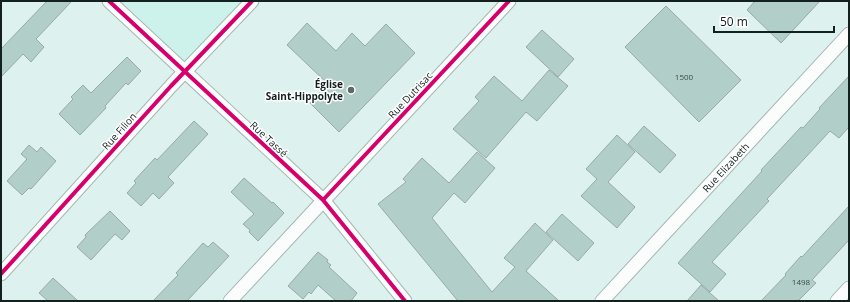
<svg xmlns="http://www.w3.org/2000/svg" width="850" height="302" font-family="'Open Sans',sans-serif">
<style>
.built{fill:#cdf1eb}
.building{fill:#b2cec9;stroke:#98a9a6}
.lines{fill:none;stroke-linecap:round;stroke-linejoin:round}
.minor-casing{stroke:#a5b6b3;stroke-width:15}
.minor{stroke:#fafdfc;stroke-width:13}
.cycleway-casing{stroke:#fff;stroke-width:6}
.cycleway{stroke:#d6006c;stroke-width:4}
.poi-dot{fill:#596a67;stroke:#fff;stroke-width:1.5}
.labels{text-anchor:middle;stroke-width:3;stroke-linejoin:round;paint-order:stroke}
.number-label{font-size:8px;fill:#3a4c49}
.poi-label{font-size:10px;font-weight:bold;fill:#12201e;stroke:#fff;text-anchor:end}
.street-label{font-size:10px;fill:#12201e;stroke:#fff}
</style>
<rect width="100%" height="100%" fill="#ddf2ee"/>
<!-- built -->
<path class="built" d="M 109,1 L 246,1 L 185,71 Z"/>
<!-- building -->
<path class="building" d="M 47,1 L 72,1 L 36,39 L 44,47 L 31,62 L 23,54 L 1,77 L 1,49 Z
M 755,1 L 820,1 L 781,43 L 747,10 Z
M 666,6 L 741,80 L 699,122 L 625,47 Z
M 307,23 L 336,51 L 352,33 L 365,46 L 386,24 L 415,53 L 339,132 L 310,103 L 328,84 L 287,45 Z
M 542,30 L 574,59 L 558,77 L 526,47 Z
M 127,57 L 141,71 L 128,85 L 126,83 L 105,106 L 106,108 L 80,135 L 59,114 L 73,99 L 71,97 L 83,85 L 91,93 Z
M 549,70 L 568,86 L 537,121 L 526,112 L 486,158 L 453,129 L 479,101 L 475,97 L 494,76 L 522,101 Z
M 849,76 L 849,127 L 839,138 L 830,131 L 767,199 L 769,201 L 712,262 L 726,274 L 710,292 L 678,263 L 762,171 L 761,170 L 801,127 L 803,128 L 820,109 L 819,108 Z
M 194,121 L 208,134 L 168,177 L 174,183 L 159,199 L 153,193 L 141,206 L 127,193 L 136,183 L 134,181 L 155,158 L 157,160 Z
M 644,126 L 676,155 L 660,173 L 628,144 Z
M 617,135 L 635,152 L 608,182 L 635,207 L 617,228 L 581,196 L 597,179 L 586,169 Z
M 29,145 L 37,152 L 41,147 L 56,161 L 31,189 L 29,188 L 22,195 L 7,181 L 27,159 L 21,154 Z
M 477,152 L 495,168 L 465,203 L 454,193 L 432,218 L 492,292 L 515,267 L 504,258 L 535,223 L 553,240 L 526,271 L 559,301 L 458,301 L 378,204 L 406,182 L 403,179 L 422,158 L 449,183 Z
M 244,178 L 272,203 L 273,202 L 284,213 L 258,241 L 249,232 L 250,230 L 243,224 L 254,214 L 231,192 Z
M 849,206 L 849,240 L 812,280 L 816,283 L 798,301 L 761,301 L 786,275 L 785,274 L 801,256 L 802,257 Z
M 110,211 L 130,231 L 122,240 L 115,234 L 91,260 L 77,247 L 86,237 L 85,235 Z
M 562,214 L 594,243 L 578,261 L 546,232 Z
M 213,242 L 229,256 L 187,301 L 153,301 L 178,275 L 176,273 L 203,243 L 208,247 Z
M 318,252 L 328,260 L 327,262 L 331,265 L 329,267 L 357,293 L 351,301 L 336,301 L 318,285 L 311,294 L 309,292 L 303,299 L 288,286 Z
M 53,278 L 78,301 L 48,301 L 39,293 Z
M 701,285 L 719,301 L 687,301 Z"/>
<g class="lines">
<!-- minor casing -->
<g class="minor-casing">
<g id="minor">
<path d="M 109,1 L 323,200 L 405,301"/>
<path d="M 1,274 L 171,86 L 252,1"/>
<path d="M 230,301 L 509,1"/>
<path id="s1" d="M 602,301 L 849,34"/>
<path d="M 837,301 L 849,288"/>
</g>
</g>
<!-- minor -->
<use href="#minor" class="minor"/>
<!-- cycleway casing -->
<g class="cycleway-casing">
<path id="cycleway" d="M 109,1 L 323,200 L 405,301
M 323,200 L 509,1
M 1,274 L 171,86 L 252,1"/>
</g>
<!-- cycleway -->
<use href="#cycleway" class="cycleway"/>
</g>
<!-- markers -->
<circle class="poi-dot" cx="351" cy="90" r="4"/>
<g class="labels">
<!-- number labels -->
<g class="number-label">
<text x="684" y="80">1500</text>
<text x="801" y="285">1498</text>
</g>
<!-- poi labels -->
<g class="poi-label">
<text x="343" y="88">Église<tspan x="343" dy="12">Saint-Hippolyte</tspan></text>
</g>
<!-- street labels -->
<g class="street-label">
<text transform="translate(410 95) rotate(-47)" y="4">Rue Dutrisac</text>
<text transform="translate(119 131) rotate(-48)" y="4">Rue Filion</text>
<text transform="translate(269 139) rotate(43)" y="4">Rue Tassé</text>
<text dy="4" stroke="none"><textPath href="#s1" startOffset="182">Rue Elizabeth</textPath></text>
</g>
</g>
<!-- border -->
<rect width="850" height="302" fill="none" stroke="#12201e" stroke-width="4"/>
<!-- scale -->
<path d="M714 26v6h120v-6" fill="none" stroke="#12201e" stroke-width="2"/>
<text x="720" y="26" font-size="12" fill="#12201e" stroke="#ffffff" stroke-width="3" paint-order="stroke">50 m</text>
</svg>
